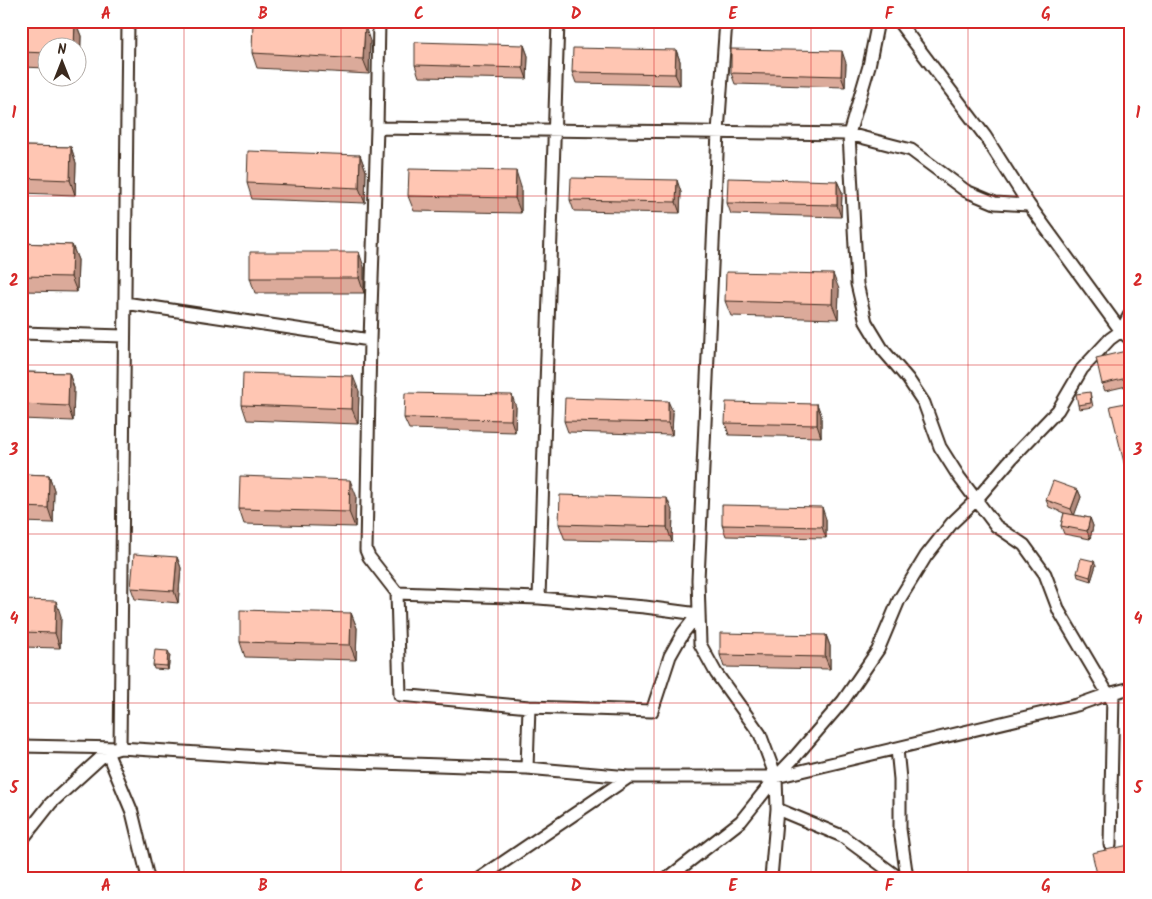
<svg xmlns="http://www.w3.org/2000/svg" width="1152" height="899" font-family="Kalam,sans-serif">
<style>
.lines{fill:none;stroke-linecap:round;stroke-linejoin:round}
.street-casing{stroke:#3b2a1e;stroke-width:15}
.street{stroke:#fff;stroke-width:11}
.wall{fill:#dbaa9a;stroke:#3b2a1e}
.shaded-wall{fill:#b28b7d;stroke:#3b2a1e}
.building{fill:#ffc6b3;stroke:#3b2a1e}
.grid{fill:none;stroke:#d62828;stroke-width:1;stroke-opacity:0.55}
.neatline{fill:none;stroke:#d62828;stroke-width:2}
.grid-label{font-size:16px;text-anchor:middle;font-weight:bold;fill:#d62828}
</style>
<rect width="100%" height="100%" fill="#fff"/>
<filter id="ink" filterUnits="userSpaceOnUse"><feTurbulence type="fractalNoise" baseFrequency=".02" numOctaves="2"/><feDisplacementMap in="SourceGraphic" scale="10" xChannelSelector="R" yChannelSelector="G"/><feConvolveMatrix kernelMatrix="1 2 1 2 8 2 1 2 1" color-interpolation-filters="sRGB"/></filter>
<g filter="url(#ink)">
<g class="lines">
<!-- street casing -->
<g class="street-casing">
<path id="street" d="M 379,21 L 377,128 L 370,340 L 366,550 L 369,557 L 397,593 L 539,598 L 645,607 L 698,614
M 726,21 L 718,132 L 698,580 L 700,644 L 716,673 L 760,734 L 776,777 L 777,809 L 771,878
M 878,21 L 869,66 L 849,134 L 857,284 L 866,322 L 883,350 L 908,379 L 924,403 L 940,447 L 959,477 L 996,526 L 1024,545 L 1045,574 L 1059,611 L 1111,699
M 377,128 L 849,134 L 911,150 L 966,191 L 995,203 L 1029,205 L 985,136 L 898,21
M 1029,205 L 1121,331 L 1131,340
M 125,303 L 370,340
M 21,333 L 124,336
M 397,593 L 400,695 L 529,707 L 652,711 L 670,656 L 683,633 L 698,614
M 539,598 L 558,21
M 21,746 L 120,748 L 323,761 L 527,768 L 629,777 L 776,777 L 1077,705 L 1108,694 L 1131,688
M 897,749 L 900,779 L 900,829 L 907,878
M 107,752 L 132,812 L 148,878
M 527,768 L 529,707
M 777,809 L 842,836 L 899,878
M 21,841 L 51,803 L 107,752 L 120,748 L 128,21
M 1110,845 L 1113,693
M 480,878 L 629,777
M 668,878 L 741,821 L 776,777 L 794,758 L 843,701 L 878,650 L 899,600 L 926,556 L 952,523 L 976,500 L 1012,458 L 1058,410 L 1082,369 L 1110,339 L 1121,331 L 1131,312"/>
</g>
<!-- street -->
<use href="#street" class="street"/>
</g>
<!-- wall -->
<path class="wall" d="M 21,21 L 75,21 L 81,36 L 80,69 L 78,69 L 78,48 L 48,48 L 48,68 L 21,67 Z
M 370,41 L 369,74 L 257,68 L 252,53 Z
M 524,45 L 528,56 L 527,79 L 419,77 L 415,65 Z
M 676,50 L 680,61 L 680,85 L 576,83 L 572,72 Z
M 846,63 L 845,87 L 735,84 L 731,73 Z
M 21,146 L 71,147 L 76,163 L 75,195 L 21,193 Z
M 360,155 L 366,171 L 365,203 L 252,199 L 247,183 Z
M 837,181 L 842,192 L 841,217 L 731,214 L 727,203 Z
M 521,187 L 521,213 L 414,211 L 408,196 Z
M 681,192 L 680,213 L 574,211 L 570,200 Z
M 21,243 L 72,245 L 78,260 L 77,292 L 21,291 Z
M 364,267 L 364,293 L 255,293 L 250,278 Z
M 839,289 L 838,319 L 731,316 L 725,301 Z
M 1129,359 L 1131,366 L 1131,385 L 1105,391 L 1102,384 Z
M 21,372 L 69,373 L 74,388 L 73,421 L 21,419 Z
M 359,391 L 358,424 L 247,420 L 242,405 Z
M 1090,392 L 1093,407 L 1079,409 L 1078,405 Z
M 817,404 L 821,415 L 821,437 L 729,435 L 725,423 Z
M 516,407 L 515,432 L 409,429 L 404,418 Z
M 673,412 L 672,435 L 568,432 L 564,421 Z
M 21,474 L 49,475 L 54,490 L 53,523 L 21,522 Z
M 1078,490 L 1081,497 L 1074,515 L 1090,518 L 1093,526 L 1090,539 L 1064,534 L 1061,526 L 1064,513 L 1049,507 L 1046,500 Z
M 356,495 L 355,527 L 244,524 L 239,509 Z
M 673,513 L 672,542 L 565,540 L 559,524 Z
M 826,519 L 826,538 L 726,536 L 722,525 Z
M 177,557 L 181,568 L 178,603 L 135,599 L 131,588 Z
M 1096,565 L 1091,581 L 1078,577 L 1077,573 Z
M 21,600 L 61,616 L 60,648 L 21,647 Z
M 351,613 L 357,628 L 356,660 L 245,657 L 240,642 Z
M 826,635 L 830,646 L 830,669 L 724,667 L 720,655 Z
M 170,655 L 168,670 L 154,669 L 153,665 Z"/>
<!-- shaded-wall -->
<path class="shaded-wall" d="M 75,21 L 81,36 L 80,69 L 78,63 L 78,48 L 74,48 Z
M 365,26 L 370,41 L 369,74 L 363,59 Z
M 524,45 L 528,56 L 527,79 L 523,68 Z
M 676,50 L 680,61 L 680,85 L 675,74 Z
M 842,51 L 846,63 L 845,87 L 841,76 Z
M 71,147 L 76,163 L 75,195 L 70,180 Z
M 360,155 L 366,171 L 365,203 L 359,188 Z
M 516,171 L 521,187 L 521,213 L 515,198 Z
M 677,180 L 681,192 L 680,213 L 676,202 Z
M 837,181 L 842,192 L 841,217 L 837,205 Z
M 72,245 L 78,260 L 77,292 L 71,277 Z
M 359,252 L 364,267 L 364,293 L 359,278 Z
M 833,274 L 839,289 L 838,319 L 832,304 Z
M 69,373 L 74,388 L 73,421 L 68,406 Z
M 353,376 L 359,391 L 358,424 L 352,409 Z
M 512,395 L 516,407 L 515,432 L 511,420 Z
M 668,401 L 673,412 L 672,435 L 668,423 Z
M 817,404 L 821,415 L 821,437 L 817,425 Z
M 49,475 L 54,490 L 53,523 L 48,508 Z
M 350,480 L 356,495 L 355,527 L 349,512 Z
M 1078,490 L 1081,497 L 1074,516 L 1071,509 Z
M 667,498 L 673,513 L 672,542 L 667,527 Z
M 822,507 L 826,519 L 826,538 L 822,527 Z
M 1090,518 L 1093,526 L 1090,539 L 1087,531 Z
M 177,557 L 181,568 L 178,603 L 174,591 Z
M 1094,561 L 1096,565 L 1091,581 L 1090,577 Z
M 56,601 L 61,616 L 60,648 L 55,633 Z
M 351,613 L 357,628 L 356,660 L 350,645 Z
M 826,635 L 830,646 L 830,669 L 825,657 Z
M 168,651 L 170,655 L 168,670 L 167,666 Z"/>
<!-- building -->
<path class="building" d="M 21,21 L 75,21 L 74,48 L 48,48 L 48,53 L 21,52 Z
M 253,21 L 365,26 L 363,59 L 252,53 Z
M 415,42 L 524,45 L 523,68 L 415,65 Z
M 573,48 L 676,50 L 675,74 L 572,72 Z
M 731,49 L 842,51 L 841,76 L 731,73 Z
M 21,146 L 71,147 L 70,180 L 21,178 Z
M 248,151 L 360,155 L 359,188 L 247,183 Z
M 409,169 L 516,171 L 515,198 L 408,196 Z
M 571,178 L 677,180 L 676,202 L 570,200 Z
M 728,178 L 837,181 L 837,205 L 727,203 Z
M 21,243 L 72,245 L 71,277 L 21,276 Z
M 250,252 L 359,252 L 359,278 L 250,278 Z
M 726,272 L 833,274 L 832,304 L 725,301 Z
M 1126,351 L 1131,370 L 1131,377 L 1102,384 L 1096,358 Z
M 21,372 L 69,373 L 68,406 L 21,404 Z
M 243,373 L 353,376 L 352,409 L 242,405 Z
M 1090,392 L 1091,403 L 1078,405 L 1076,394 Z
M 405,393 L 512,395 L 511,420 L 404,418 Z
M 565,398 L 668,401 L 668,423 L 564,421 Z
M 726,402 L 817,404 L 817,425 L 725,423 Z
M 1131,402 L 1131,491 L 1110,406 Z
M 21,474 L 49,475 L 48,508 L 21,507 Z
M 240,476 L 350,480 L 349,512 L 239,509 Z
M 1053,481 L 1078,490 L 1071,509 L 1046,500 Z
M 560,495 L 667,498 L 667,527 L 559,524 Z
M 722,505 L 822,507 L 822,527 L 722,525 Z
M 1064,513 L 1090,518 L 1087,531 L 1061,526 Z
M 134,554 L 177,557 L 174,591 L 131,588 Z
M 1081,558 L 1094,561 L 1090,577 L 1077,573 Z
M 21,600 L 56,601 L 55,633 L 21,632 Z
M 240,610 L 351,613 L 350,645 L 240,642 Z
M 720,633 L 826,635 L 825,657 L 720,655 Z
M 155,650 L 168,651 L 167,666 L 153,665 Z
M 1129,845 L 1131,854 L 1131,878 L 1098,878 L 1092,853 Z"/>
</g>
<!-- grid -->
<path class="grid" d="M 184,21 L 184,878M 341,21 L 341,878M 498,21 L 498,878M 654,21 L 654,878M 811,21 L 811,878M 968,21 L 968,878M 21,196 L 1131,196M 21,365 L 1131,365M 21,534 L 1131,534M 21,703 L 1131,703"/>
<!-- margin -->
<rect width="1152" height="899" fill="none" stroke="#fff" stroke-width="55"/>
<!-- north arrow -->
<g transform="translate(62 62)"><circle r="24" fill="#ffffff" stroke="#b1aaa5"/>
<path d="M0-4L9 19L0 12L-9 19Z" fill="#3b2a1e"/>
<text y="-8" font-size="14" font-weight="bold" text-anchor="middle" fill="#3b2a1e">N</text>
</g>
<rect x="28" y="28" width="1096" height="844" class="neatline"/>
<g class="grid-label">
<text x="106" y="19">A</text>
<text x="263" y="19">B</text>
<text x="419" y="19">C</text>
<text x="576" y="19">D</text>
<text x="733" y="19">E</text>
<text x="889" y="19">F</text>
<text x="1046" y="19">G</text>
<text x="14" y="118">1</text>
<text x="1138" y="118">1</text>
<text x="14" y="286">2</text>
<text x="1138" y="286">2</text>
<text x="14" y="455">3</text>
<text x="1138" y="455">3</text>
<text x="14" y="624">4</text>
<text x="1138" y="624">4</text>
<text x="14" y="793">5</text>
<text x="1138" y="793">5</text>
<text x="106" y="891">A</text>
<text x="263" y="891">B</text>
<text x="419" y="891">C</text>
<text x="576" y="891">D</text>
<text x="733" y="891">E</text>
<text x="889" y="891">F</text>
<text x="1046" y="891">G</text>
</g>
</svg>
